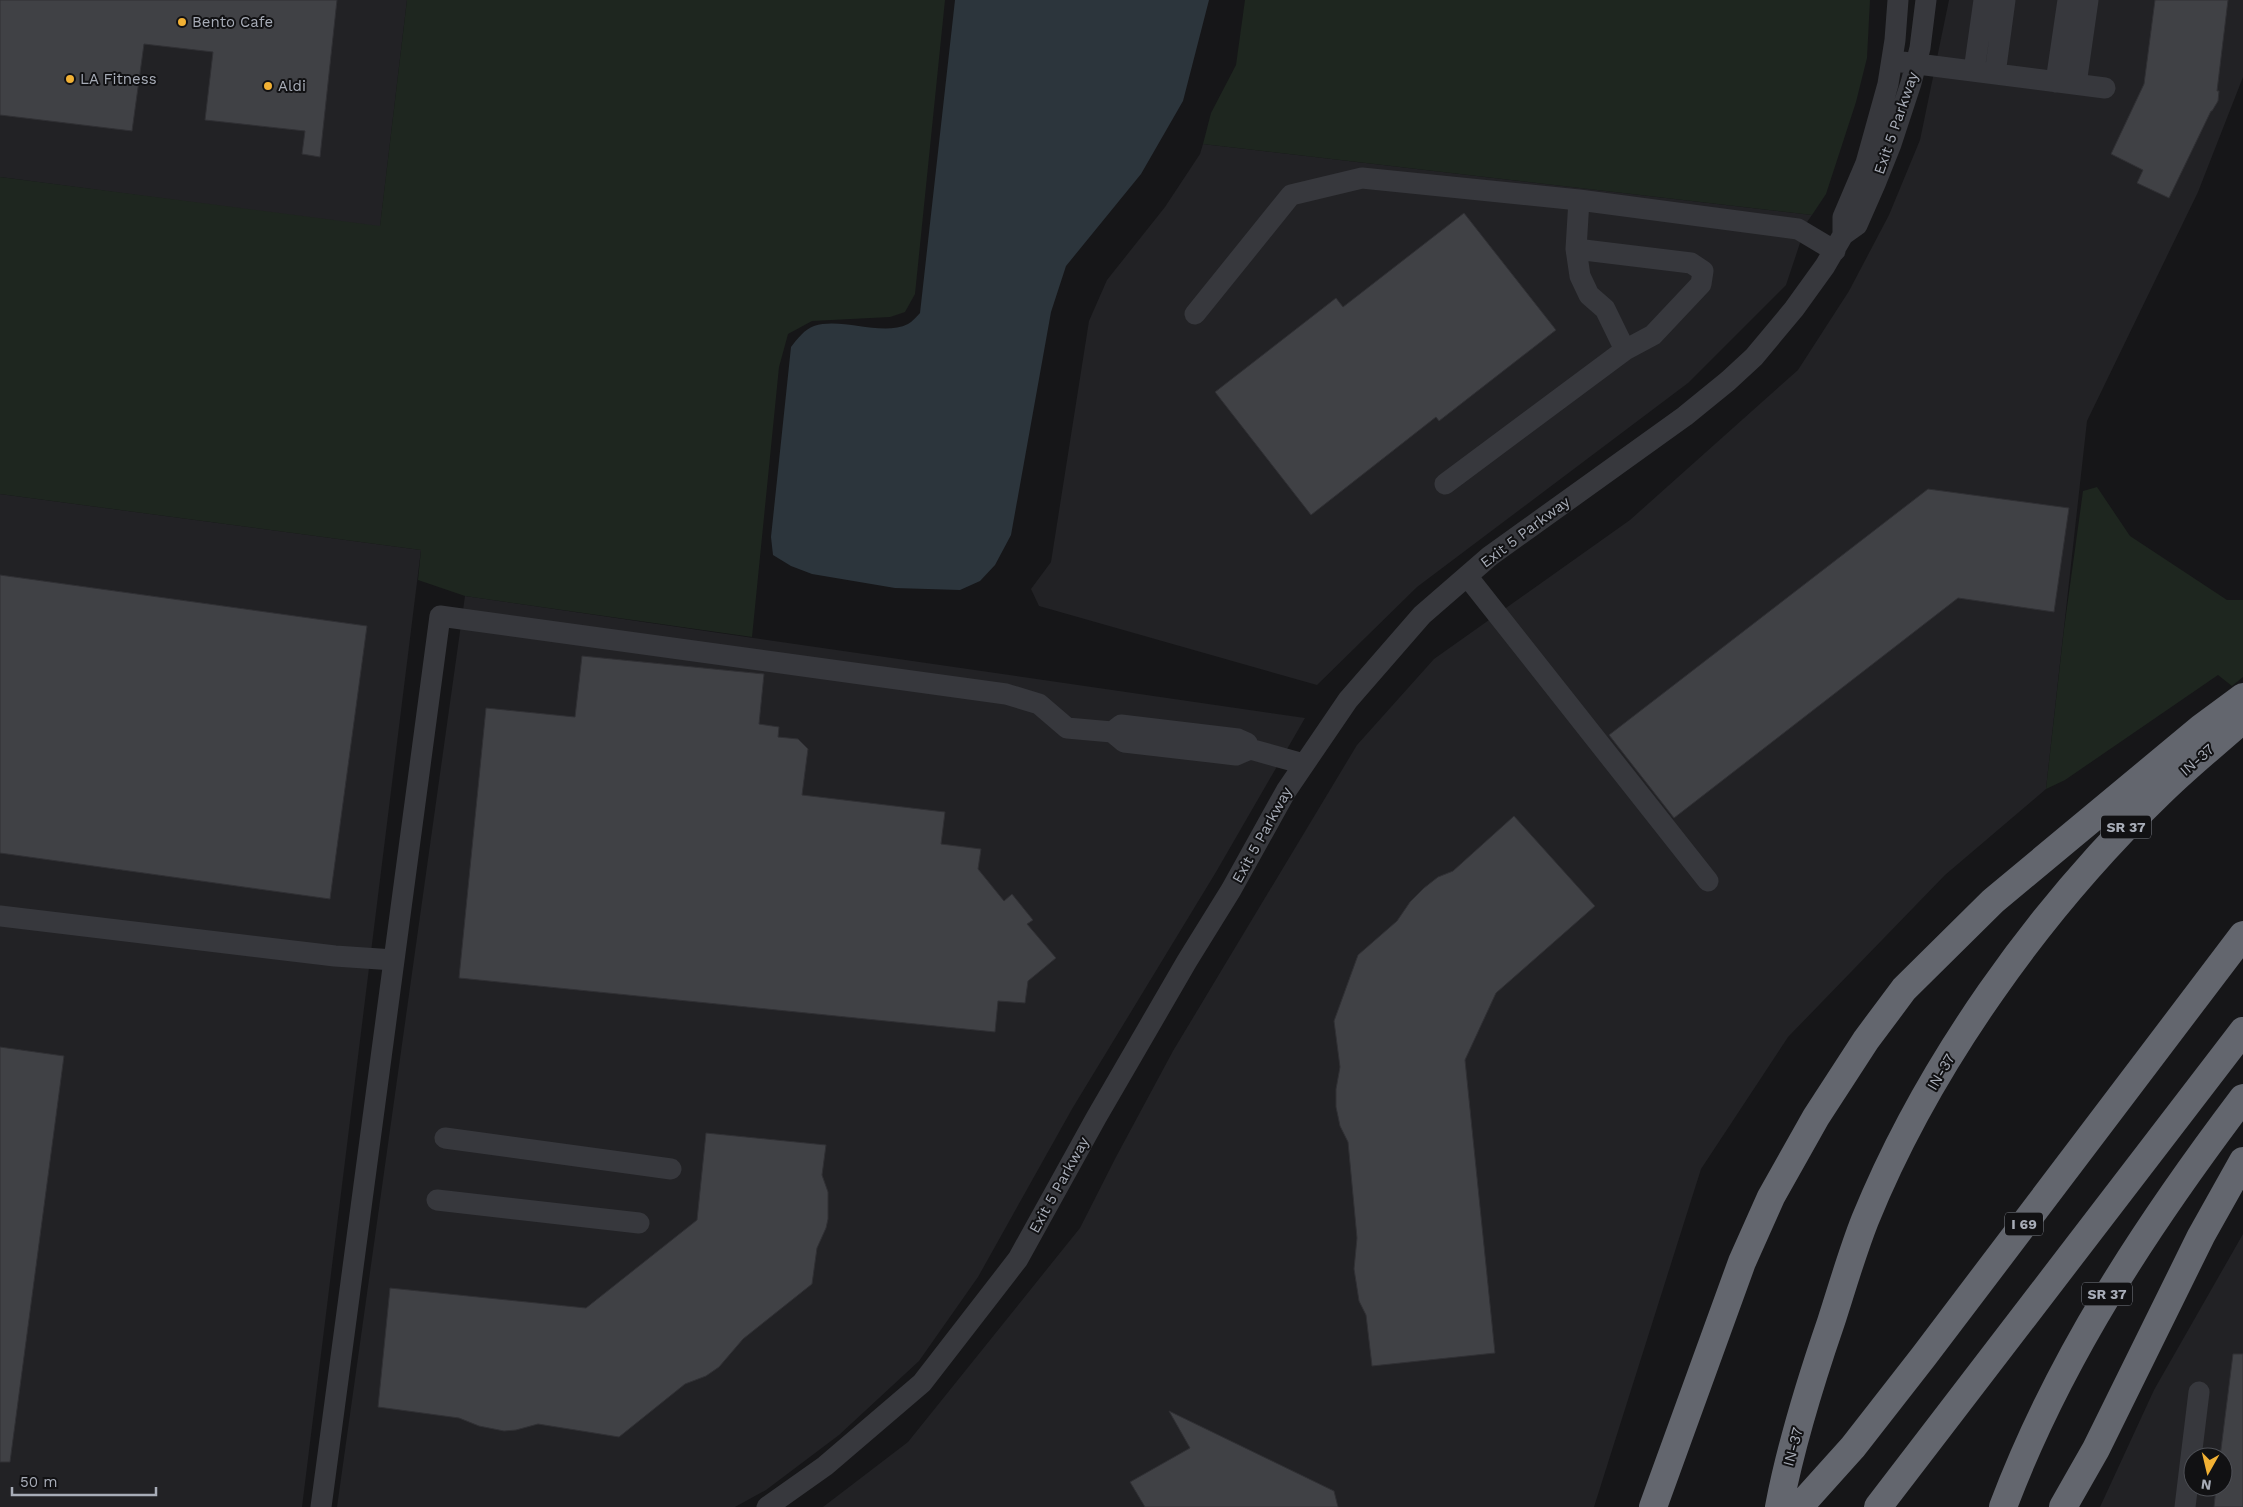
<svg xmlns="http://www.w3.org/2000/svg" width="2243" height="1507" font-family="'Work Sans',sans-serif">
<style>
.built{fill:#222225;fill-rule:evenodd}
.green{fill:#1e261f}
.water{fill:#2c353c}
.building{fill:#404145;stroke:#303034}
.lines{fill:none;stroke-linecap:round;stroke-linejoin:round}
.minor{stroke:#37383d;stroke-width:21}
.highway{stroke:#63666e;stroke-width:28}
.poi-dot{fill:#f2b134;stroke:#111113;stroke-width:2}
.labels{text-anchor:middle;stroke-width:4;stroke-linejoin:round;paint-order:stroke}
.shield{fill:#111113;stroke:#7b7e86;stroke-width:1}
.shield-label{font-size:14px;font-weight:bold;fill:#a8adb8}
.poi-label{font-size:15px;fill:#a8adb8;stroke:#111113;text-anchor:start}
.street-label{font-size:15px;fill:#a8adb8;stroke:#111113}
</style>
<rect width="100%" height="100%" fill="#161618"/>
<!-- built -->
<path class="built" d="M 0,0 L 407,0 L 380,227 L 0,177 Z
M 1949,0 L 2243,0 L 2243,77 L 2198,192 L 2087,421 L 2046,789 L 1945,875 L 1788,1037 L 1701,1169 L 1594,1507 L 823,1507 L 908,1442 L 1080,1228 L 1116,1157 L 1173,1051 L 1357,745 L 1434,659 L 1630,520 L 1798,370 L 1849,291 L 1889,215 L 1920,140 Z
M 1203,144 L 1812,215 L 1807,222 L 1786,285 L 1688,383 L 1417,587 L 1317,685 L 1039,606 L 1031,589 L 1051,562 L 1089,321 L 1107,280 L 1165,207 L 1200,154 Z
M 0,494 L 421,550 L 302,1507 L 0,1507 Z
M 465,596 L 1305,718 L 1216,872 L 1072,1109 L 978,1277 L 919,1361 L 839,1435 L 766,1490 L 735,1507 L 337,1507 Z
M 2243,1234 L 2243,1507 L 2100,1507 L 2154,1390 ZM 2193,1457 L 2223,1457 L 2223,1487 L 2193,1487 Z"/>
<!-- green -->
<path class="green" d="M 407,0 L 945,0 L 915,294 L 905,312 L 890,317 L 812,321 L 788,334 L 779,367 L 752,637 L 465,596 L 418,580 L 421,550 L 0,494 L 0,177 L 380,226 Z
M 1245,0 L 1870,0 L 1867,58 L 1856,102 L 1826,194 L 1812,215 L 1203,144 L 1211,113 L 1236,65 Z
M 2097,487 L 2130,536 L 2227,600 L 2243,600 L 2243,677 L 2232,686 L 2218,675 L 2065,780 L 2046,789 L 2064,629 L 2083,491 Z"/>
<!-- water -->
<path class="water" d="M 955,0 L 1209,0 L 1183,101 L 1141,174 L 1066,266 L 1051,312 L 1011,535 L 995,565 L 980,581 L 960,590 L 895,588 L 812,574 L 791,566 L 773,555 L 771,537 L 791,347 C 797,339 805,329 814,326 C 842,317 882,337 908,324 C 912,322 916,317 920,313 Z"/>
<!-- building -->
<path class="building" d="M 0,0 L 337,0 L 320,157 L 302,154 L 305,131 L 205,120 L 213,52 L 144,44 L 132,131 L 0,115 Z
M 2155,0 L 2228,0 L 2217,91 L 2219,91 L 2218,101 L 2212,111 L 2211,111 L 2169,198 L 2137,183 L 2143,170 L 2111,154 L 2144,84 Z
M 1464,213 L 1556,330 L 1439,421 L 1436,417 L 1311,515 L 1215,392 L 1336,298 L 1343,307 Z
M 1928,489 L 2069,508 L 2054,612 L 1958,598 L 1674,818 L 1609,735 Z
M 0,575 L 367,626 L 330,899 L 0,853 Z
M 582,656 L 764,674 L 759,724 L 779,727 L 778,737 L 798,739 L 808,749 L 802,795 L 945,812 L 941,844 L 981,849 L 978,869 L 1004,901 L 1012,894 L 1033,920 L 1027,924 L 1056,958 L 1028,981 L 1025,1003 L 998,1001 L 995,1032 L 459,978 L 486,708 L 575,717 Z
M 1514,816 L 1595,906 L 1496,993 L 1465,1060 L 1495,1353 L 1372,1366 L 1366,1315 L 1359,1301 L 1354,1269 L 1357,1238 L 1348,1142 L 1340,1126 L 1336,1107 L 1336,1089 L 1340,1067 L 1334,1021 L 1358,955 L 1397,921 L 1410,902 L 1424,888 L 1438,877 L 1453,871 Z
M 0,1047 L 64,1056 L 10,1462 L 0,1462 Z
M 706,1133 L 826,1145 L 822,1175 L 828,1192 L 828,1219 L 826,1228 L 817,1248 L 812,1284 L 743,1339 L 719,1367 L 706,1376 L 685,1384 L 619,1437 L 538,1424 L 516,1430 L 504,1431 L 479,1426 L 459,1418 L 378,1407 L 390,1288 L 586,1308 L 697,1220 Z
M 2233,1354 L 2243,1354 L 2243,1507 L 2214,1507 L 2216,1487 L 2223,1487 L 2223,1457 L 2220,1457 Z
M 1169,1411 L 1334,1491 L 1338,1507 L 1145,1507 L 1130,1482 L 1190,1448 Z"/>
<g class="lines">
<!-- minor -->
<path class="minor" d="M 1902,62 L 2105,88
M 1974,71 L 1984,0
M 1995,74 L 2005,0
M 2056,82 L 2068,0
M 2076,84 L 2088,0
M 1843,235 L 1843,217 L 1866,163 L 1888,84 L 1895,40 L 1898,0
M 1576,249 L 1691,263 L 1703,271 L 1701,284 L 1653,335 L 1625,350
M 1195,314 L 1291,195 L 1362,178 L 1579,200 L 1798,229 L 1835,251
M 1445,484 L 1625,350 L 1605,309 L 1589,295 L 1580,276 L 1576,249 L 1579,200
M 1467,576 L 1708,881
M 1250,749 L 1304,764
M 0,916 L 335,956 L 394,960
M 445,1138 L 671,1169
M 437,1200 L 639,1223
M 321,1507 L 440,616 L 1006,694 L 1039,704 L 1067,728 L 1112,732 L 1124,742 L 1236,755 L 1250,749 L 1247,743 L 1238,739 L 1121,725 L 1112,732
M 767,1507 L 825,1466 L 922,1383 L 1018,1259 L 1096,1118 L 1187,961 L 1231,890 L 1286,791 L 1348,700 L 1422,615 L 1490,556 L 1685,416 L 1728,381 L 1754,357 L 1794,309 L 1825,266 L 1843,235 L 1857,225 L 1875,184 L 1891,144 L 1911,83 L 1920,48 L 1926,0
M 2185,1507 L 2199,1392"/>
<!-- highway -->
<path class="highway" d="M 1653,1507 L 1742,1262 L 1771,1197 L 1816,1117 L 1866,1040 L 1904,989 L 1993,901 L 2201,728 L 2243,697
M 1779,1507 C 1791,1444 1810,1383 1831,1322 C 1842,1288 1852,1253 1865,1220 C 1928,1065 2039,910 2159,794 C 2185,768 2215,744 2243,719
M 1799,1507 L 1853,1447 L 1924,1356 L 2243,935
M 1878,1507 L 2243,1031
M 2003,1507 C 2059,1358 2147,1225 2243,1098
M 2063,1507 L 2096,1449 L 2201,1236 L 2243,1161"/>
</g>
<!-- markers -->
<g class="poi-dot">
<circle cx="182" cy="22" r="5"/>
<circle cx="70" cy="79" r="5"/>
<circle cx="268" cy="86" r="5"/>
</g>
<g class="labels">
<!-- shield labels -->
<g class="shield">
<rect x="2101" y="815.5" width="50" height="23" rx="4"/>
<rect x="2005" y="1212.5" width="38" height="23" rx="4"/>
<rect x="2082" y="1282.5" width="50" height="23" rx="4"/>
</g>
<g class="shield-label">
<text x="2126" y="832">SR 37</text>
<text x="2024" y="1229">I 69</text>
<text x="2107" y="1299">SR 37</text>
</g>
<!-- poi labels -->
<g class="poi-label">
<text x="192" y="27">Bento Cafe</text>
<text x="80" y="84">LA Fitness</text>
<text x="278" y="91">Aldi</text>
</g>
<!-- street labels -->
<g class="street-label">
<text transform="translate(1896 123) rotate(-71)" y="5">Exit 5 Parkway</text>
<text transform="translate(1525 532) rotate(-37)" y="5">Exit 5 Parkway</text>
<text transform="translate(2197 760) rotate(-41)" y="5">IN-37</text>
<text transform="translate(1262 835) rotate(-61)" y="5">Exit 5 Parkway</text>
<text transform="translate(1941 1072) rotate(-59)" y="5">IN-37</text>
<text transform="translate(1059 1185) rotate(-61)" y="5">Exit 5 Parkway</text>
<text transform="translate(1793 1447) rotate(-75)" y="5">IN-37</text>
</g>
</g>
<!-- north arrow -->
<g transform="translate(2208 1472) rotate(188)"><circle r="24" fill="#111113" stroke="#4d4f55"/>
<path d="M0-4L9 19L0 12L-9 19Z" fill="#f2b134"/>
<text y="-8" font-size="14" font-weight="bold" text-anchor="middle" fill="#a8adb8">N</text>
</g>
<!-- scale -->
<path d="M12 1487v8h144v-8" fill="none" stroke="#a8adb8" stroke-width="2.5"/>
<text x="20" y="1487" font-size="15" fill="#a8adb8" stroke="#111113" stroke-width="4" paint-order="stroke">50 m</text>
</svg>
